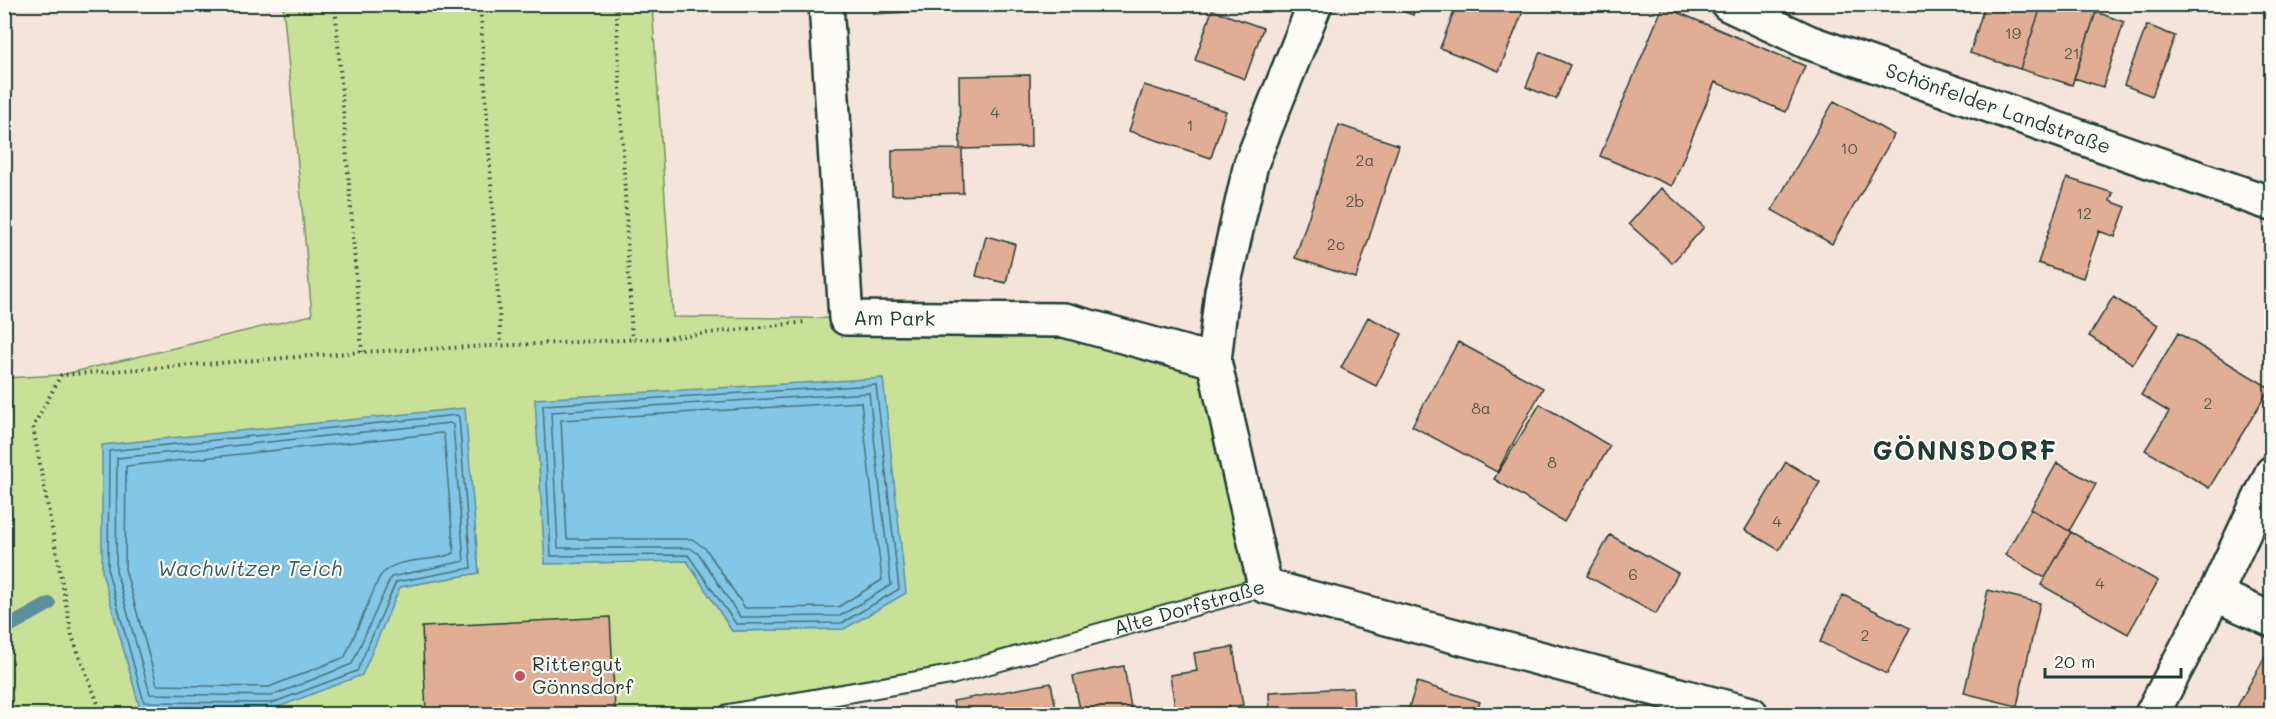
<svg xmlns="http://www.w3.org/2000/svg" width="2276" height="719" font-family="Mali,sans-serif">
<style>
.green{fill:#c8e197;stroke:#748f66;stroke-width:1.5;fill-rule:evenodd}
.water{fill:#84c6e5;stroke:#5c8f9e;stroke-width:1.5}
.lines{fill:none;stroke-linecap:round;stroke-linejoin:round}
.shore{stroke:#47747b;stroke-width:1.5}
.stream{stroke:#5c8f9e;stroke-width:14}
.building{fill:#e1ad95;stroke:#1f3d34;stroke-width:1.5}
.lane-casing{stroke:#1f3d34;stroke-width:22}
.street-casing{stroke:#1f3d34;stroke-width:38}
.secondary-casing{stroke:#1f3d34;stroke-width:38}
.path{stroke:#1f3d34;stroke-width:4;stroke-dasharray:1.5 4.5;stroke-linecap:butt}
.lane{stroke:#fdfcf7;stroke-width:18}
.street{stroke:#fdfcf7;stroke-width:33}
.secondary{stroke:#fdfcf7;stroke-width:33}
.poi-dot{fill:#d1495b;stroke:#fdfcf7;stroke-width:2}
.labels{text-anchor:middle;stroke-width:4.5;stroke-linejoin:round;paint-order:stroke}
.number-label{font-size:16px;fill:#50594c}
.street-label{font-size:20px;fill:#1f3d34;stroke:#fdfcf7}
.poi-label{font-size:20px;fill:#1f3d34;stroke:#fdfcf7;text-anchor:start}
.water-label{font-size:21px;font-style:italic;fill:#385f60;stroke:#fdfcf7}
.district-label{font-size:26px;font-weight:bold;letter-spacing:1.5px;fill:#1f3d34;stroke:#fdfcf7}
</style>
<rect width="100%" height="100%" fill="#f5e4da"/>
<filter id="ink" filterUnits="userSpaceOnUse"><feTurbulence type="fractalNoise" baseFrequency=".0167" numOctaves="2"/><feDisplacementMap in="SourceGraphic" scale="12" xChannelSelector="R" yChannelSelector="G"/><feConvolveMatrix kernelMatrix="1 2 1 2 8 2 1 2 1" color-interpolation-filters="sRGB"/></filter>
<g filter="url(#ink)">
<!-- green -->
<path class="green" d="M 283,5 L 652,5 L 673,317 L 1064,320 L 1214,361 L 1265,586 L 951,675 L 728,714 L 5,714 L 5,378 L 61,375 L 312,315 ZM 464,408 L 479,573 L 400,587 ZM 688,561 L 844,629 L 732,631 Z"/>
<!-- water -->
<path class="water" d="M 883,378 L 906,593 L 844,629 L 732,631 L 687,561 L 545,564 L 535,399 Z
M 465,408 L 479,573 L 400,587 L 362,675 L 273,709 L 140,709 L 102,572 L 102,445 Z"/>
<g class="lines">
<!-- shore -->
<path class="shore" d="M 876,385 L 899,589 L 842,623 L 736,624 L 688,555 L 551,556 L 543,405 Z
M 869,393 L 891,585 L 840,616 L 740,617 L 699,554 L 690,548 L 558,548 L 551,412 Z
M 861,402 L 882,580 L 838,607 L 745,608 L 706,549 L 692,539 L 567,539 L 561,420 Z
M 457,415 L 459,417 L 471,568 L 396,582 L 357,671 L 272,703 L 144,702 L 108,572 L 109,451 Z
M 450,423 L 453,425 L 464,561 L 391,577 L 352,664 L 271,696 L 150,694 L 116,571 L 117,458 Z
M 442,433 L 444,435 L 454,553 C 432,564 394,554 379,578 L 345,657 L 269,687 L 157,685 L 125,569 L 126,466 Z"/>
<!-- stream -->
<path class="stream" d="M 4,629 L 49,604"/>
</g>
<!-- building -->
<path class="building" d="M 872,4 L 963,4 L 963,9 L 873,14 Z
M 1385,4 L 1417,4 L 1413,15 Z
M 1457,4 L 1526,4 L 1499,71 L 1440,48 Z
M 1853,4 L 1875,4 L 1871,13 Z
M 1985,4 L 2042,4 L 2020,69 L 1970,53 Z
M 2042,4 L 2071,4 L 2096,12 L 2072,85 L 2020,69 Z
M 1663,6 L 1805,66 L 1786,112 L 1715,82 L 1672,186 L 1600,156 Z
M 1212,10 L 1263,28 L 1245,79 L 1195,60 Z
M 2096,12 L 2124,22 L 2103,87 L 2074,78 Z
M 2147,25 L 2175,36 L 2152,96 L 2124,85 Z
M 1540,52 L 1570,65 L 1556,99 L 1526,87 Z
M 1030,75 L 1031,147 L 962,149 L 963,193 L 892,195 L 892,150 L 960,149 L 959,76 Z
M 1144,85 L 1226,111 L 1211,158 L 1129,131 Z
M 1834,101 L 1894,135 L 1832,244 L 1772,210 Z
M 1339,125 L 1399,145 L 1356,278 L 1295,258 Z
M 2067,178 L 2113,193 L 2110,201 L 2126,207 L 2115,237 L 2099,231 L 2083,278 L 2038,263 Z
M 1661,188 L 1704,227 L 1672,263 L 1629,224 Z
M 986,236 L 1015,244 L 1006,283 L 976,276 Z
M 2113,297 L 2158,325 L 2133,364 L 2089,336 Z
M 1368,317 L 1402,334 L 1376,386 L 1341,368 Z
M 2178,333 L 2270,388 L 2209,488 L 2145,450 L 2169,412 L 2141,395 Z
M 1458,342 L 1543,388 L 1497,472 L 1412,426 Z
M 1540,404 L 1610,446 L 1564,522 L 1494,479 Z
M 1786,462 L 1820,482 L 1779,550 L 1745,530 Z
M 2057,463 L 2096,484 L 2069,531 L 2031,509 Z
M 2031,509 L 2071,532 L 2045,578 L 2005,555 Z
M 2071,532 L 2158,581 L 2128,634 L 2041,585 Z
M 1610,535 L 1678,573 L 1656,614 L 1587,576 Z
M 1988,590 L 2040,603 L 2017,706 L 1964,693 Z
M 1843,595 L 1910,628 L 1887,674 L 1820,642 Z
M 610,617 L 615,710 L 523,714 L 426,714 L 422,627 Z
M 1233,647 L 1243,705 L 1176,714 L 1170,675 L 1197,671 L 1194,653 Z
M 2267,653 L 2272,655 L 2272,714 L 2233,714 Z
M 1124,666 L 1132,714 L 1081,714 L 1073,676 Z
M 1417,682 L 1480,702 L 1475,714 L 1407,714 Z
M 1051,683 L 1057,714 L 956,714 L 953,701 Z
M 1353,688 L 1354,714 L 1270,714 L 1269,692 Z"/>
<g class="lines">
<!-- lane casing -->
<g class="lane-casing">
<g id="lane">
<path id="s1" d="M 728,714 L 951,675 L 1265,586"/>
</g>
</g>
<!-- street casing -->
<g class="street-casing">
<g id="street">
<path id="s2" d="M 826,4 L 846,318 L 1064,320 L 1214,361 L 1265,586 L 1751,714"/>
<path d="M 1214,361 L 1222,291 L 1251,164 L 1315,4"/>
<path d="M 2215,594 L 2272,620"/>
</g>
</g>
<!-- secondary casing -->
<g class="secondary-casing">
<g id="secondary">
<path id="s3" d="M 1728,4 L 1808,42 L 2272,204"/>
<path d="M 2152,714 L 2215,594 L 2272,473"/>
</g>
</g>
<!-- path -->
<path class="path" d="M 335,4 L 362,352
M 480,4 L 501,345
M 616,4 L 632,340
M 102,714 L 72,636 L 33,427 L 61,375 L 362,352 L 665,338 L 806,322"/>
<!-- lane -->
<use href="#lane" class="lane"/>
<!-- street -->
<use href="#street" class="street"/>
<!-- secondary -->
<use href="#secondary" class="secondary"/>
</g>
</g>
<!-- markers -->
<circle class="poi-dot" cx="520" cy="676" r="6"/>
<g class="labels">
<!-- number labels -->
<g class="number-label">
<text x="2013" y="39">19</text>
<text x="2072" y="59">21</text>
<text x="995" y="118">4</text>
<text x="1190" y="131">1</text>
<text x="1849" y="154">10</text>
<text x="1365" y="166">2a</text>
<text x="1355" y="207">2b</text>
<text x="2084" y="219">12</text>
<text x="1336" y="250">2c</text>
<text x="2208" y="409">2</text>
<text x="1481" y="414">8a</text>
<text x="1552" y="468">8</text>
<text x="1777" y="527">4</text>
<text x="1633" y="580">6</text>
<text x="2100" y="589">4</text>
<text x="1865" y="641">2</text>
</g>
<!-- street labels -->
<g class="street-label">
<text dy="7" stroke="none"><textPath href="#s3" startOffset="290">Schönfelder Landstraße</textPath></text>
<text dy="7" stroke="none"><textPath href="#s2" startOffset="363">Am Park</textPath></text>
<text dy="7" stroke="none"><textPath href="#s1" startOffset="474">Alte Dorfstraße</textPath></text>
</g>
<!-- poi labels -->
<g class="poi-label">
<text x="532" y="671">Rittergut<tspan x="532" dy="23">Gönnsdorf</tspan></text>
</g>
<!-- water labels -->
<g class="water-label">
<text x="250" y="576">Wachwitzer Teich</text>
</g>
<!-- district labels -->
<g class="district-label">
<text x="1965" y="460">GÖNNSDORF</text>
</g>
</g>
<!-- margin -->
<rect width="2276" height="719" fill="none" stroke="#fdfcf7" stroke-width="24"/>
<rect x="12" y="12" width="2252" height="695" fill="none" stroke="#1f3d34" stroke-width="2" filter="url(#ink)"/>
<!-- scale -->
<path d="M2045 668v9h136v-9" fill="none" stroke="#1f3d34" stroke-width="3"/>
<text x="2054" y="668" font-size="18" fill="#1f3d34" stroke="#fdfcf7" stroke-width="4.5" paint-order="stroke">20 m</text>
</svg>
